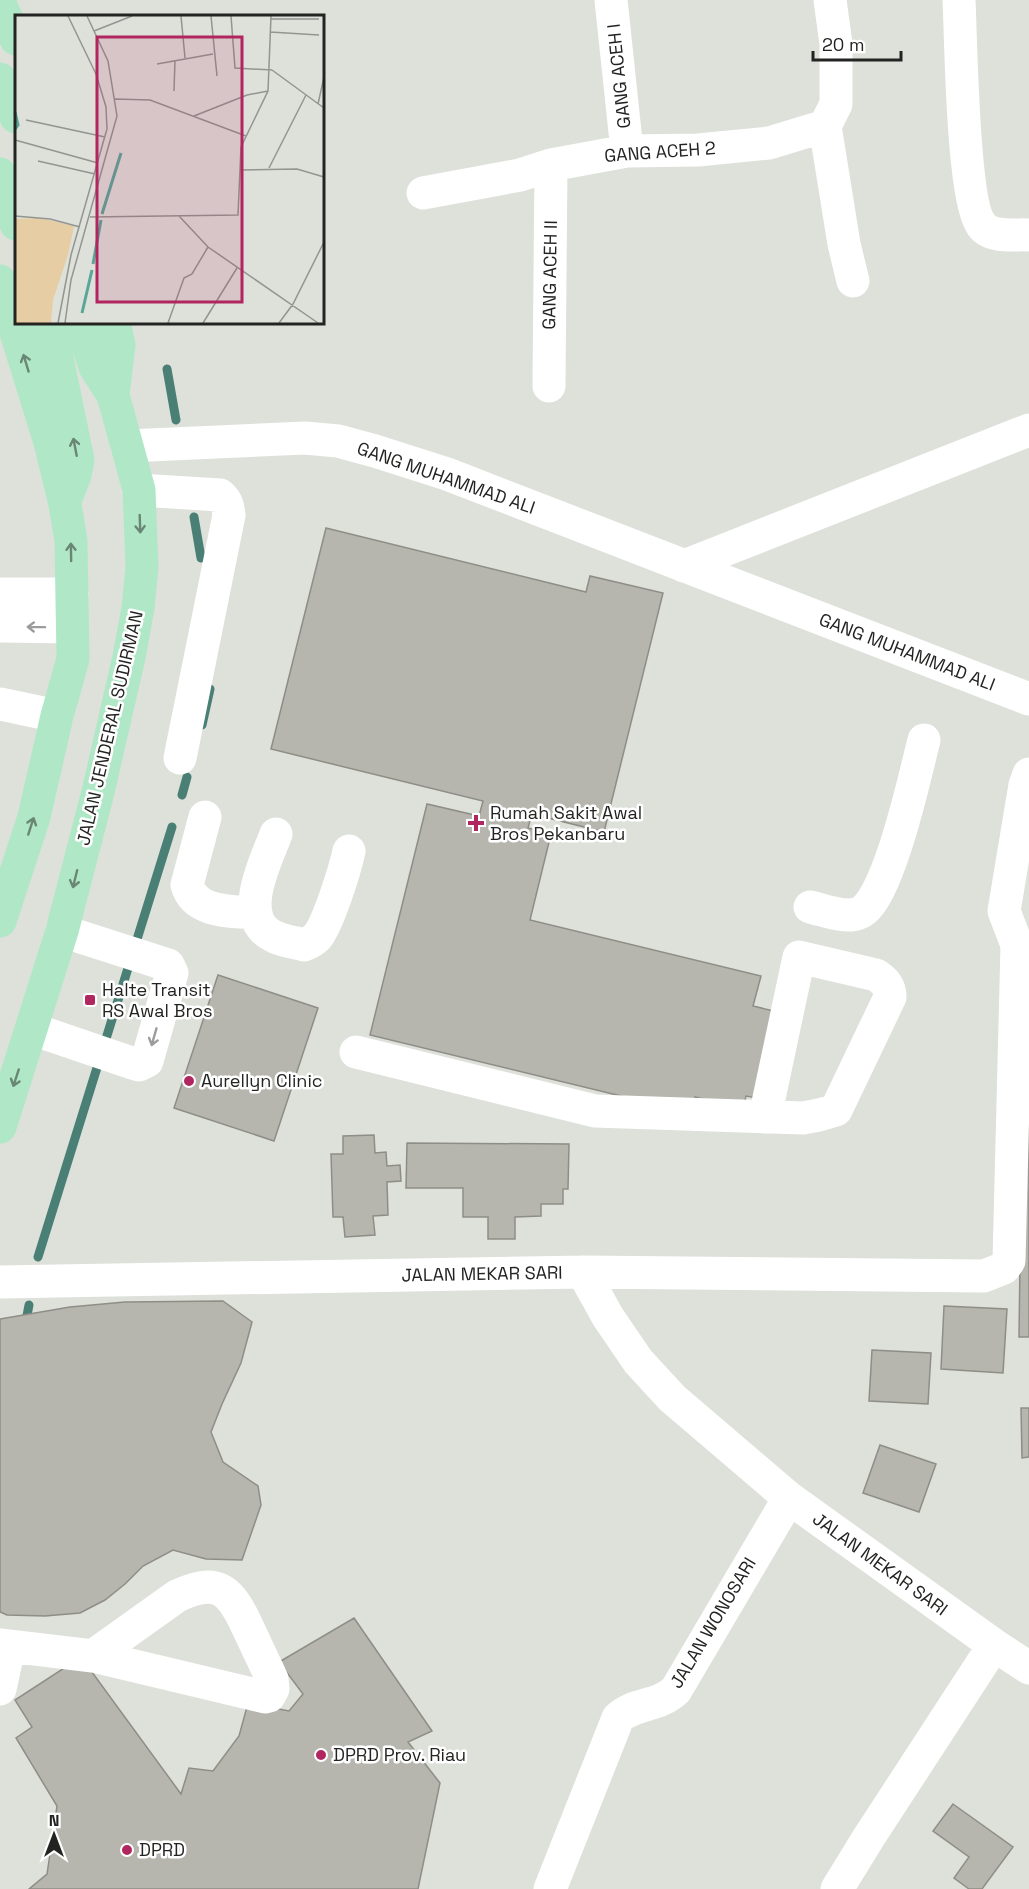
<svg xmlns="http://www.w3.org/2000/svg" width="1029" height="1889" font-family="'Space Grotesk',sans-serif">
<style>
.lines{fill:none;stroke-linecap:round;stroke-linejoin:round}
.stream{stroke:#4a7f75;stroke-width:9}
.building{fill:#b6b6af;stroke:#8e8e87;stroke-width:1.5}
.minor{stroke:#fff;stroke-width:33}
.major{stroke:#b0e8c7;stroke-width:33}
.oneway{stroke:#6a8674}
.oneway2{stroke:#9c9c9c}
.poi-dot{fill:#b2265f;stroke:#fff;stroke-width:2}
.labels{text-anchor:middle;stroke-width:5;stroke-linejoin:round;paint-order:stroke}
.street-label{font-size:18px;fill:#232422;stroke:#fff}
.poi-label{font-size:18px;fill:#232422;stroke:#fff;text-anchor:start}
.inset-river{fill:none;stroke:#5aa699;stroke-width:3}
.inset-road{fill:none;stroke:#939590;stroke-width:1.5}
.view{fill:#b2265f;fill-opacity:0.15;stroke:#b2265f;stroke-width:3}
.inset-edge{fill:none;stroke:#232422;stroke-width:3}
</style>
<rect width="100%" height="100%" fill="#dde1da"/>
<g class="lines">
<!-- stream -->
<path class="stream" d="M 167,369 L 176,420
M 194,517 L 201,558
M 202,725 L 210,689
M 182,795 L 187,777
M 38,1257 L 172,827
M 25,1326 L 29,1305"/>
</g>
<!-- building -->
<path class="building" d="M 326,528 L 586,592 L 590,576 L 663,593 L 604,832 L 532,814 L 528,828 L 551,834 L 530,920 L 761,976 L 753,1006 L 778,1012 L 757,1098 L 746,1096 L 743,1109 L 695,1097 L 691,1113 L 370,1035 L 427,804 L 479,816 L 483,801 L 271,749 Z
M 1024,964 L 1029,964 L 1029,1337 L 1019,1337 Z
M 218,975 L 318,1008 L 274,1141 L 174,1108 Z
M 374,1135 L 375,1153 L 386,1152 L 387,1166 L 400,1165 L 401,1181 L 387,1182 L 388,1215 L 373,1216 L 375,1235 L 345,1237 L 343,1217 L 333,1217 L 331,1154 L 343,1154 L 343,1136 Z
M 407,1143 L 569,1144 L 568,1189 L 563,1189 L 563,1204 L 541,1204 L 541,1216 L 515,1217 L 515,1239 L 488,1239 L 488,1217 L 463,1217 L 463,1188 L 406,1188 Z
M 223,1301 L 252,1322 L 241,1363 L 222,1404 L 211,1432 L 223,1462 L 258,1486 L 261,1505 L 242,1560 L 206,1559 L 173,1550 L 143,1566 L 125,1584 L 105,1600 L 80,1613 L 45,1616 L 7,1615 L 0,1612 L 0,1319 L 70,1307 L 125,1302 Z
M 944,1306 L 1007,1309 L 1003,1373 L 941,1369 Z
M 872,1350 L 931,1353 L 928,1404 L 869,1401 Z
M 1021,1408 L 1029,1408 L 1029,1457 L 1022,1458 Z
M 880,1445 L 936,1464 L 919,1512 L 863,1493 Z
M 354,1618 L 432,1731 L 408,1742 L 440,1783 L 418,1889 L 29,1889 L 47,1874 L 57,1806 L 16,1738 L 32,1727 L 15,1700 L 81,1657 L 181,1794 L 189,1768 L 213,1771 L 239,1736 L 248,1703 L 289,1711 L 303,1694 L 279,1662 Z
M 953,1804 L 1013,1847 L 982,1889 L 969,1889 L 954,1878 L 969,1857 L 933,1831 Z"/>
<g class="lines">
<!-- minor -->
<path class="minor" d="M 611,0 L 627,151
M 959,0 C 961,37 962,209 984,228 C 995,238 1016,234 1029,235
M 825,126 L 844,244 L 853,281
M 825,126 L 836,104 L 836,44 L 830,0
M 423,193 L 520,175 L 551,165 L 627,151 L 698,150 L 769,143 L 825,126
M 549,386 L 551,165
M 127,446 L 305,438 L 338,441 L 375,451 L 447,474 L 1029,699
M 139,490 L 220,495 C 227,501 228,506 229,515 L 180,758
M 684,566 L 1029,430
M 0,594 L 72,594
M 0,626 L 72,627
M 0,704 L 57,716
M 205,817 L 187,885 C 195,913 231,911 254,913
M 276,834 C 266,861 236,918 273,936 C 282,941 294,942 304,945 C 309,943 313,941 317,937 C 328,924 345,870 349,851
M 810,907 C 824,910 845,919 859,913 C 888,903 916,771 924,740
M 32,1029 L 129,1062 L 139,1065 L 147,1061 L 172,973 L 168,965 L 62,931
M 356,1052 L 595,1111 L 803,1118 L 819,1115 L 836,1110 L 890,997 C 890,986 885,981 876,975 L 799,957 L 765,1117
M 583,1272 L 608,1317 L 638,1361 L 672,1398 L 789,1498 L 994,1645 L 1029,1668
M 0,1282 L 583,1272 L 984,1276 L 1004,1268 L 1009,1261 L 1017,945 L 1004,911 L 1025,785 L 1029,774
M 0,1645 L 93,1656 L 265,1697 L 269,1696 L 273,1689 L 272,1679 C 264,1662 256,1645 248,1628 C 231,1591 219,1576 177,1596 L 93,1656
M 0,1689 L 9,1647
M 550,1889 L 618,1718 C 635,1702 657,1708 676,1690 L 789,1498
M 837,1889 L 869,1837 L 994,1645"/>
<!-- major -->
<path class="major" d="M 0,4 L 16,39
M 0,79 L 16,117
M 0,174 L 16,224
M 0,281 L 50,442 L 65,504 L 71,541 L 73,659 L 57,716 L 34,817 L 0,921
M 47,322 L 56,353 L 78,460 L 75,475 L 67,496
M 80,322 L 95,367 L 113,395
M 0,1127 L 62,931 L 98,792 L 129,657 L 138,608 L 142,567 L 139,490 L 113,395 L 119,345 L 114,322"/>
</g>
<!-- one-way arrows -->
<defs><path id="oneway-shaft" d="M-6 0H5M1.5-3L5.5 0L1.5 3" fill="none" stroke-width="1.6" stroke-linecap="round" stroke-linejoin="round" transform="scale(1.5)"/></defs>
<g class="oneway">
<use href="#oneway-shaft" transform="translate(26 363) rotate(-107)"/>
<use href="#oneway-shaft" transform="translate(75 447) rotate(-101)"/>
<use href="#oneway-shaft" transform="translate(140 524) rotate(88)"/>
<use href="#oneway-shaft" transform="translate(71 552) rotate(-91)"/>
<use href="#oneway-shaft" transform="translate(31 826) rotate(-72)"/>
<use href="#oneway-shaft" transform="translate(75 879) rotate(104)"/>
<use href="#oneway-shaft" transform="translate(16 1078) rotate(108)"/>
</g>
<g class="oneway2">
<use href="#oneway-shaft" transform="translate(36 627) rotate(-179)"/>
<use href="#oneway-shaft" transform="translate(154 1037) rotate(106)"/>
</g>
<!-- markers -->
<g class="poi-dot">
<path d="M473 814h6v6h6v6h-6v6h-6v-6h-6v-6h6z"/>
<rect x="84" y="994" width="12" height="12" rx="3"/>
<circle cx="189" cy="1081" r="6"/>
<circle cx="321" cy="1755" r="6"/>
<circle cx="127" cy="1850" r="6"/>
</g>
<g class="labels">
<!-- street labels -->
<g class="street-label">
<text transform="translate(619 76) rotate(-96)" y="6">GANG ACEH I</text>
<text transform="translate(660 152) rotate(-4)" y="6">GANG ACEH 2</text>
<text transform="translate(550 275) rotate(-89)" y="6">GANG ACEH II</text>
<text transform="translate(446 478) rotate(19)" y="6">GANG MUHAMMAD ALI</text>
<text transform="translate(907 652) rotate(21)" y="6">GANG MUHAMMAD ALI</text>
<text transform="translate(110 728) rotate(-77)" y="6">JALAN JENDERAL SUDIRMAN</text>
<text transform="translate(482 1274) rotate(-1)" y="6">JALAN MEKAR SARI</text>
<text transform="translate(880 1564) rotate(36)" y="6">JALAN MEKAR SARI</text>
<text transform="translate(713 1623) rotate(-59)" y="6">JALAN WONOSARI</text>
</g>
<!-- poi labels -->
<g class="poi-label">
<text x="490" y="819">Rumah Sakit Awal<tspan x="490" dy="21">Bros Pekanbaru</tspan></text>
<text x="102" y="996">Halte Transit<tspan x="102" dy="21">RS Awal Bros</tspan></text>
<text x="201" y="1087">Aurellyn Clinic</text>
<text x="333" y="1761">DPRD Prov. Riau</text>
<text x="139" y="1856">DPRD</text>
</g>
</g>
<!-- overview -->
<g transform="translate(15 15)">
<rect width="309" height="309" fill="#dde1da"/>
<path d="M 24,203 L 59,211 L 53,240 L 38,285 L 36,308 L 0,308 L 0,204 Z" fill="#e7cda4"/>
<path class="inset-river" d="M 0,97 L 3,110 L 0,114M 87,199 L 106,138M 78,249 L 86,205M 67,298 L 77,255"/>
<path class="inset-road" d="M 166,1 L 170,43M 196,1 L 202,61M 216,1 L 220,53 L 257,55M 256,4 L 304,4M 79,16 L 117,1M 255,17 L 304,20M 142,49 L 198,39M 257,55 L 309,93M 159,76 L 160,45M 100,84 L 135,85 L 231,121M 303,89 L 309,62M 179,101 L 232,80 L 253,76M 11,105 L 90,122M 0,125 L 83,148M 23,146 L 80,159M 254,153 L 291,80M 225,155 L 282,154 L 309,162M 0,201 L 35,204 L 65,212M 164,201 L 193,232 L 303,308M 75,202 L 223,200 L 226,132 L 253,76 L 256,1M 43,308 L 56,240 L 92,114 L 91,92 L 81,59 L 53,1M 50,308 L 56,265 L 102,101 L 93,46 L 72,1M 153,308 L 169,263 L 177,259 L 193,232M 188,308 L 222,253M 264,308 L 278,289 L 309,227"/>
<path class="view" d="M 82,22 L 227,22 L 227,287 L 82,287 Z"/>
<rect width="309" height="309" class="inset-edge"/>
</g>
<!-- north arrow -->
<g transform="translate(54 1835)" stroke="#ffffff" stroke-width="4.5" paint-order="stroke">
<path d="M0-4.5L10 22L0 15L-10 22Z" fill="#232422"/>
<text y="-9" font-size="16" font-weight="bold" text-anchor="middle" fill="#232422">N</text>
</g>
<!-- scale -->
<path d="M813 51v9h88v-9" fill="none" stroke="#232422" stroke-width="3"/>
<text x="822" y="51" font-size="18" fill="#232422" stroke="#ffffff" stroke-width="4.5" paint-order="stroke">20 m</text>
</svg>
